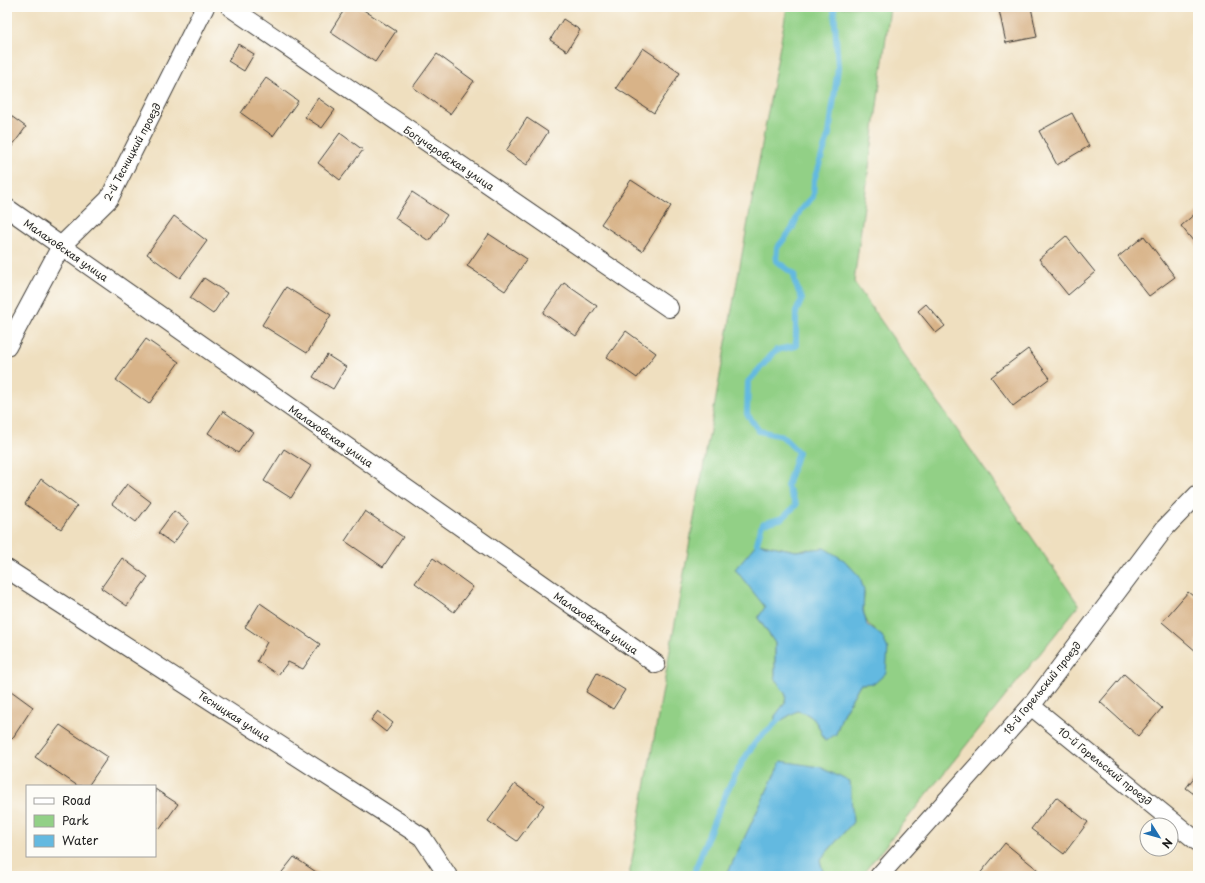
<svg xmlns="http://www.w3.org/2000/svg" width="1205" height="883" font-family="'Playpen Sans',sans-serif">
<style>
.green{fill:#92d086;stroke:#577651;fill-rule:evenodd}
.water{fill:#64b9e0;stroke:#406a7e}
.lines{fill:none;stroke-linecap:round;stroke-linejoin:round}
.stream{stroke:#64b9e0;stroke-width:6}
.building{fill:#d8b388}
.street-casing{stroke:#3c3934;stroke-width:20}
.street{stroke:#fff;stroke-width:18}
.labels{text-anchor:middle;stroke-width:3;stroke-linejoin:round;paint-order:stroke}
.street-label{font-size:10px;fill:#1c1c1c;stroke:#fdfcf7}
</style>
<rect width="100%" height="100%" fill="#fdfcf7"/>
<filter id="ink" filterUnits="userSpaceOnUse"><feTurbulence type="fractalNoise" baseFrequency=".025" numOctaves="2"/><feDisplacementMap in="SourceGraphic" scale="8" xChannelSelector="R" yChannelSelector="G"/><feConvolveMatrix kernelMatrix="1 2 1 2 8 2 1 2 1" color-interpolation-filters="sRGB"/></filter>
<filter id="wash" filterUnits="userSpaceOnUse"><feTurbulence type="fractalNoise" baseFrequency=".012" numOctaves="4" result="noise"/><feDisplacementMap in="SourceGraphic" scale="16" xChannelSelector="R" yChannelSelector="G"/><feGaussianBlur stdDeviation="0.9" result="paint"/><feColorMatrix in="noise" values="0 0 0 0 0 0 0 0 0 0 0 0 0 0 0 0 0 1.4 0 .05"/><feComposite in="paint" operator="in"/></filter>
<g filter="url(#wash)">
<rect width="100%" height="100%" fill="#efdfbf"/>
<!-- green -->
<path class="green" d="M 787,7 L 890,7 L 854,282 L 1079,605 L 861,876 L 824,876 L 820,860 L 853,822 L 781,762 L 726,876 L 629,876 ZM 757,543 L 796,551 L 809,549 L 864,591 C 863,616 861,620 882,636 L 875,683 L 860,684 L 842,716 L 836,734 L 825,741 C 818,725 815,714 797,711 L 775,724 L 775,716 L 785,703 L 786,695 L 775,678 L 775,643 L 758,618 L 766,607 Z"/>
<!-- water -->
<path class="water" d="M 757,543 L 796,551 L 824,548 L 844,560 L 860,577 L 864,591 L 863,611 L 867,625 L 882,636 L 888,649 L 886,673 L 875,683 L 860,684 L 842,716 L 836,734 L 825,741 C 818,725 815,714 797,711 L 775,724 L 775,716 L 785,703 L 786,695 L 775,678 L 775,643 L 758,618 L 765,607 L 735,569 Z
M 781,761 L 820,767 L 850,782 L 853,822 L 820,860 L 824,876 L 726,876 Z"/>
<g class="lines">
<!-- stream -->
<path class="stream" d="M 759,550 L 757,543 L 762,524 L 783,518 L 796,505 L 787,486 L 798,452 L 782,436 L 759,431 L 747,414 L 748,382 L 776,350 L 796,346 L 796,312 L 802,299 L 795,283 L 794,274 L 776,261 L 777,248 L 792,229 L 800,210 L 813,197 L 814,180 L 829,134 L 838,68 L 834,7
M 693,876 C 708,835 729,778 755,743 C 762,734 772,728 779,719"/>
</g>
<g id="blocks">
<!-- building -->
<path class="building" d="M 346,7 L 359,7 L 396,31 L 375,62 L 330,32 Z
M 1017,7 L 1031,7 L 1037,37 L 1006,43 L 999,10 Z
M 563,19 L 580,30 L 567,51 L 550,40 Z
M 238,44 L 254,54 L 244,71 L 228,61 Z
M 643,48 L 680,73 L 654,113 L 616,88 Z
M 437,54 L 474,81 L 450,114 L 413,87 Z
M 266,78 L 298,101 L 273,136 L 241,113 Z
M 318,98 L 335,110 L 322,128 L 305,117 Z
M 7,113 L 26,127 L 7,153 Z
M 1072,113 L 1089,146 L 1057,165 L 1039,131 Z
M 527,118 L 548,132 L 527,165 L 506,151 Z
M 340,133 L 363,150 L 340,180 L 318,163 Z
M 631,180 L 671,206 L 642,251 L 601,224 Z
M 412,192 L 447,215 L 429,241 L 395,218 Z
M 1198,211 L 1198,247 L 1181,226 Z
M 174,216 L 207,241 L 180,278 L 147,254 Z
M 489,234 L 527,259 L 505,291 L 467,266 Z
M 1066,236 L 1095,272 L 1068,295 L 1039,259 Z
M 1144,236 L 1175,277 L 1149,296 L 1118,257 Z
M 204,278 L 227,293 L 213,314 L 190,298 Z
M 564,283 L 597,306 L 576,336 L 543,313 Z
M 286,287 L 331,315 L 307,353 L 262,325 Z
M 926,304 L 945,326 L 936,333 L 918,311 Z
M 626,331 L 656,353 L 637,378 L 607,357 Z
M 146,339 L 179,362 L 149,404 L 116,380 Z
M 1028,349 L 1050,378 L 1013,406 L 991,377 Z
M 327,355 L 346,367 L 333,389 L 313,377 Z
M 223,411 L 253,432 L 238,453 L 208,433 Z
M 284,449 L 311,466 L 291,498 L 264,481 Z
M 41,479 L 77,506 L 61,529 L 25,504 Z
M 127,484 L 151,502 L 136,522 L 112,504 Z
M 174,511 L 189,522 L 173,544 L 158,533 Z
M 365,511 L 403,537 L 383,567 L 345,541 Z
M 122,558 L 148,577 L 127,606 L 101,588 Z
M 433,558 L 473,587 L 454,612 L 415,583 Z
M 1188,592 L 1198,600 L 1197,652 L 1162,622 Z
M 260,603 L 320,644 L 303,669 L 288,662 L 278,675 L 257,661 L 267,642 L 245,627 Z
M 597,673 L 625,690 L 613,709 L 586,692 Z
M 1124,674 L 1162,708 L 1138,736 L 1100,702 Z
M 7,688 L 33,707 L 12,739 L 7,735 Z
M 378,711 L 393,723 L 386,732 L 371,720 Z
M 60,725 L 108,757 L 88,786 L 78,786 L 35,757 Z
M 1198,772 L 1198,797 L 1186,788 Z
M 515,784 L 544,805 L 517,841 L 488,821 Z
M 155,789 L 178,804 L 160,829 L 155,825 Z
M 1056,797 L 1088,822 L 1064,854 L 1031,829 Z
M 1005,843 L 1038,870 L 1034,876 L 978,876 Z
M 294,857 L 322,876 L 279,876 Z"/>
</g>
</g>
<g filter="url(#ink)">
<use href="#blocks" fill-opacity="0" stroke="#3c3934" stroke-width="1"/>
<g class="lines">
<!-- street casing -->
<g class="street-casing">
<path id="street" d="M 230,7 L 669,308
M 7,208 L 656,664
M 7,347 L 61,246 L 109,199 L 205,7
M 7,569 L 422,837 L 448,876
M 1031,706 L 1198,842
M 879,876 L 1031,706 L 1165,528 L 1198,494"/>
</g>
<!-- street -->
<use href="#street" class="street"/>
</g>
</g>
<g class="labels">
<!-- street labels -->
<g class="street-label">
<text transform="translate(132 152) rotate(-62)" y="4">2-й Тесницкий проезд</text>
<text transform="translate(449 158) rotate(34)" y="4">Богучаровская улица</text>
<text transform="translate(66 250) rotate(35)" y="4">Малаховская улица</text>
<text transform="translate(331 436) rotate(35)" y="4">Малаховская улица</text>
<text transform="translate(596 623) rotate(35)" y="4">Малаховская улица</text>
<text transform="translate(1042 688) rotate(-51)" y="4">18-й Горельский проезд</text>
<text transform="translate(234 716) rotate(33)" y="4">Тесницкая улица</text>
<text transform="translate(1105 766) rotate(39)" y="4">10-й Горельский проезд</text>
</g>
</g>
<!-- margin -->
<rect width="1205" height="883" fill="none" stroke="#fdfcf7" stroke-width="24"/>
<!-- legend -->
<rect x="26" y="785" width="130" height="72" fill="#fdfcf7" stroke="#a3a29f"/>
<rect x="34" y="798" width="20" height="6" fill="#ffffff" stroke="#a3a29f"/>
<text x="62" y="805" font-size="12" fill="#1c1c1c">Road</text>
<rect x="34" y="815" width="20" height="12" fill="#92d086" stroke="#a3a29f"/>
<text x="62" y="825" font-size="12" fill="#1c1c1c">Park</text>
<rect x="34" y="835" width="20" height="12" fill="#64b9e0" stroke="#a3a29f"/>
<text x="62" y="845" font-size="12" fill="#1c1c1c">Water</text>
<!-- north arrow -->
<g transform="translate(1159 837) rotate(127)"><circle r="19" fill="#fdfcf7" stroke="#a3a29f"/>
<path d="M0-3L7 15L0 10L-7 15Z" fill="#1f6fb2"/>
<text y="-6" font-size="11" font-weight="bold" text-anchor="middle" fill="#1c1c1c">N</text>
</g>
</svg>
